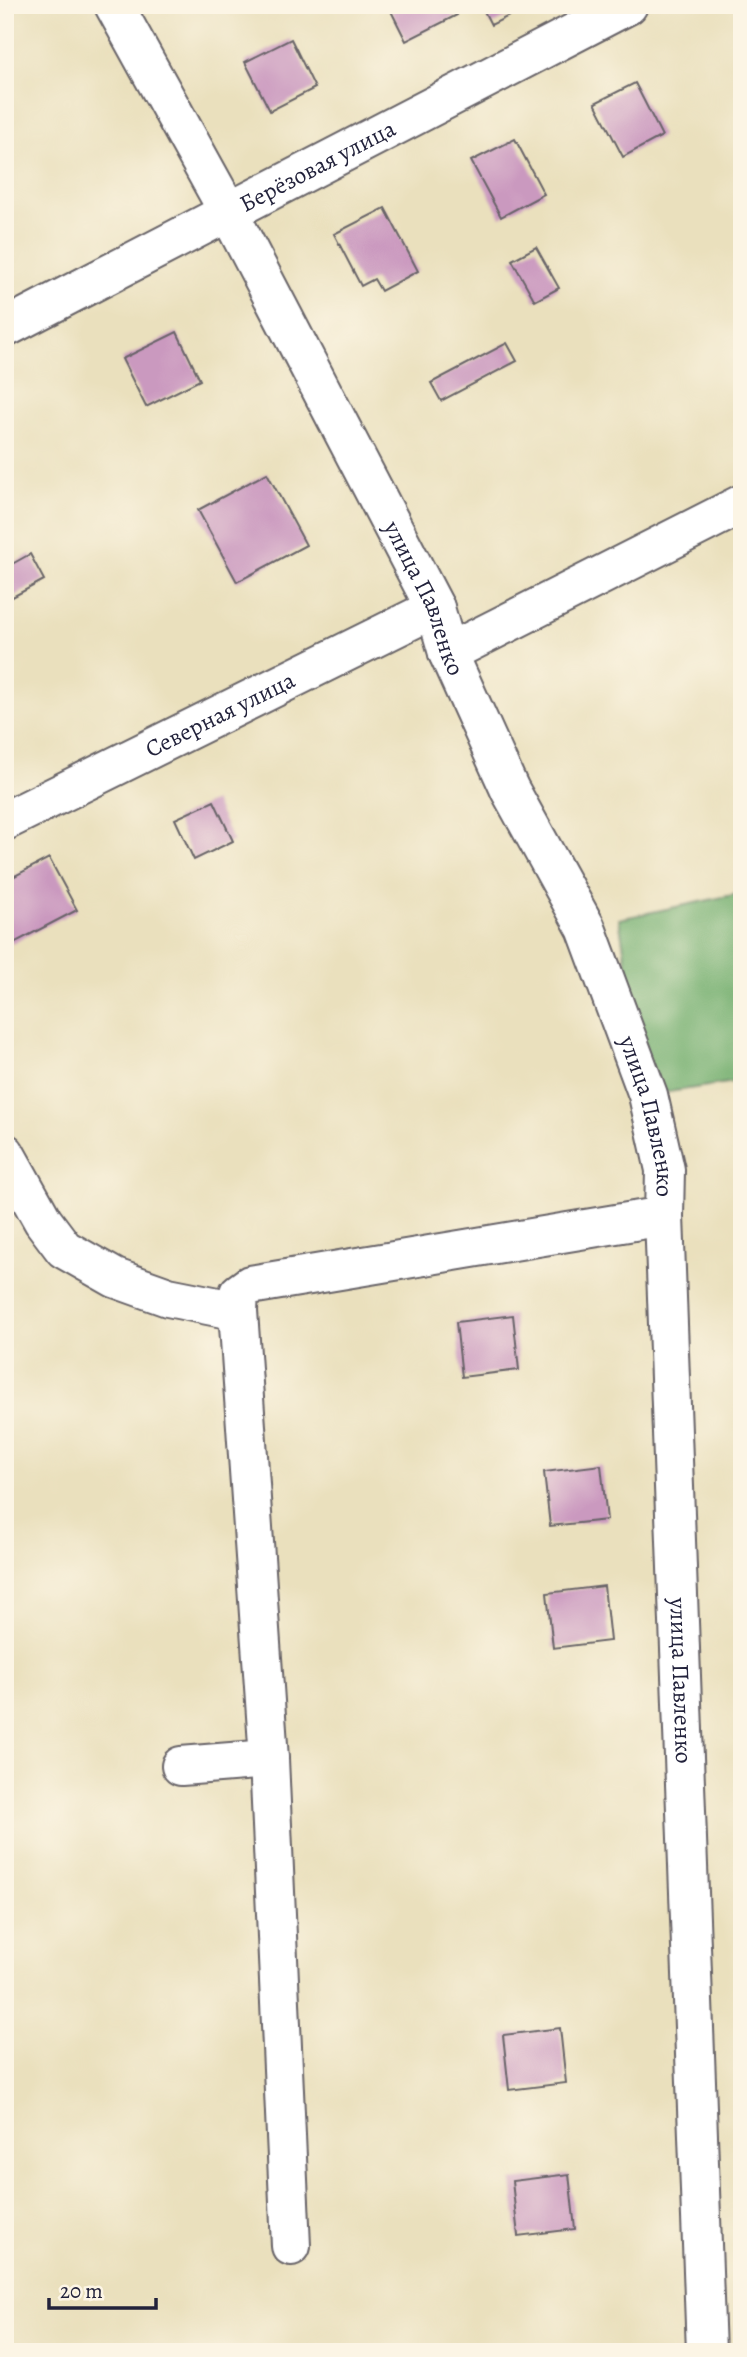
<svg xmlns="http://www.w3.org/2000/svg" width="747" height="2357" font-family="Alegreya,serif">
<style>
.forest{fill:#73af6e;stroke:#4a6854;stroke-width:2}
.building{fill:#ca99bf}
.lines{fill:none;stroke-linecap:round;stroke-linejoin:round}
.minor-casing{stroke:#686468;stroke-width:42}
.minor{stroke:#fff;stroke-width:38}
.labels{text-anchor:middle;stroke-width:7;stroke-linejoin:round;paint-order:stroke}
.street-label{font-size:24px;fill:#22223b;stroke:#fcf5e5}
</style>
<rect width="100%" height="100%" fill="#fcf5e5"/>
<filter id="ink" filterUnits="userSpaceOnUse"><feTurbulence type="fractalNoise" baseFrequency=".0143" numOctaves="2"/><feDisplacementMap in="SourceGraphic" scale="14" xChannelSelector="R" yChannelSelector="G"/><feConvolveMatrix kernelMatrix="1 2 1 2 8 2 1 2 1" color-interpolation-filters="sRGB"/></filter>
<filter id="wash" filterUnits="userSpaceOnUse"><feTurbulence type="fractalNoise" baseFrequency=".00686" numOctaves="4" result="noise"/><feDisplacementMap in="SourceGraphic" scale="28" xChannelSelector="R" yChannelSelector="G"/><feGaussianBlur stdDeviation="1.57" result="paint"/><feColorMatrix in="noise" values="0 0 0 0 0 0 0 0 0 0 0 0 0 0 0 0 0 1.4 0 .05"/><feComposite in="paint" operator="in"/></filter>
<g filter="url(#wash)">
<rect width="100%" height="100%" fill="#eae0bd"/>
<!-- forest -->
<path class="forest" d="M 742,893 L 742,1081 L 648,1095 L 619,919 Z"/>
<g id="blocks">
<!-- building -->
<path class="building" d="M 388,5 L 452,5 L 457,15 L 406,41 Z
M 481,5 L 514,5 L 517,12 L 491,25 Z
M 291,39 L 315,88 L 270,111 L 245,62 Z
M 635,83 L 662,136 L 623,157 L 595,103 Z
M 515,139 L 544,194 L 501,217 L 471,161 Z
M 385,208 L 418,271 L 381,291 L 374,279 L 361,286 L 334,234 Z
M 536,247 L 559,288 L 535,301 L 512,260 Z
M 177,332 L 200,380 L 146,407 L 122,359 Z
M 507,343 L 517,361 L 441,401 L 431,383 Z
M 267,473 L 306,545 L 237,582 L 198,510 Z
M 30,554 L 44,580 L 5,601 L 5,568 Z
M 214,801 L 233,841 L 194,860 L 175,819 Z
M 49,858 L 77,910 L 12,944 L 5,930 L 5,881 Z
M 513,1315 L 519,1370 L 462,1377 L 456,1322 Z
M 601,1465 L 607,1520 L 550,1526 L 544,1472 Z
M 604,1586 L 610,1641 L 553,1648 L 547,1593 Z
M 560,2028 L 566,2083 L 509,2090 L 503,2035 Z
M 569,2174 L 575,2229 L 518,2236 L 512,2181 Z"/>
</g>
</g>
<g filter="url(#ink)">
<use href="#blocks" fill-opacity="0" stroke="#686468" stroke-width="2"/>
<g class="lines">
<!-- minor casing -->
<g class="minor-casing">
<g id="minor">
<path id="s1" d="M 114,5 L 228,211 L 435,608 L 448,653 L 510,790 L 586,928 L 648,1095 L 665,1170 L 664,1216 L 706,2352"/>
<path id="s2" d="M 5,328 L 628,5"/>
<path d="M 448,653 L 742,504"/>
<path id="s3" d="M 5,821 L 435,608"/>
<path d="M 5,1153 L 43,1221 L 64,1249 L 115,1278 L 168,1297 L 238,1311"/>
<path d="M 181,1766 L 269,1759"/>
<path d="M 291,2246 L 269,1759 L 238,1311 L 239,1293 L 250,1285 L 664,1216"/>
</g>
</g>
<!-- minor -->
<use href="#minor" class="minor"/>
</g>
</g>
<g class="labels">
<!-- street labels -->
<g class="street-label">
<text dy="8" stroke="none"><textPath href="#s2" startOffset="352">Берёзовая улица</textPath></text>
<text dy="8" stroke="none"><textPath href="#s1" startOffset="670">улица Павленко</textPath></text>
<text dy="8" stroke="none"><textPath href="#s3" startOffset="240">Северная улица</textPath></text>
<text dy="8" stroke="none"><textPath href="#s1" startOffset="1237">улица Павленко</textPath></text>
<text dy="8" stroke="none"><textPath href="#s1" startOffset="1804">улица Павленко</textPath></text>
</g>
</g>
<!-- margin -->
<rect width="747" height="2357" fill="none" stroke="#fcf5e5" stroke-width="28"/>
<!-- scale -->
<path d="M49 2298v10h107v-10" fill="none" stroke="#22223b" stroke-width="3.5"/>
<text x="60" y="2298" font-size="21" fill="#22223b" stroke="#fcf5e5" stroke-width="5" paint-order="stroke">20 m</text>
</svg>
